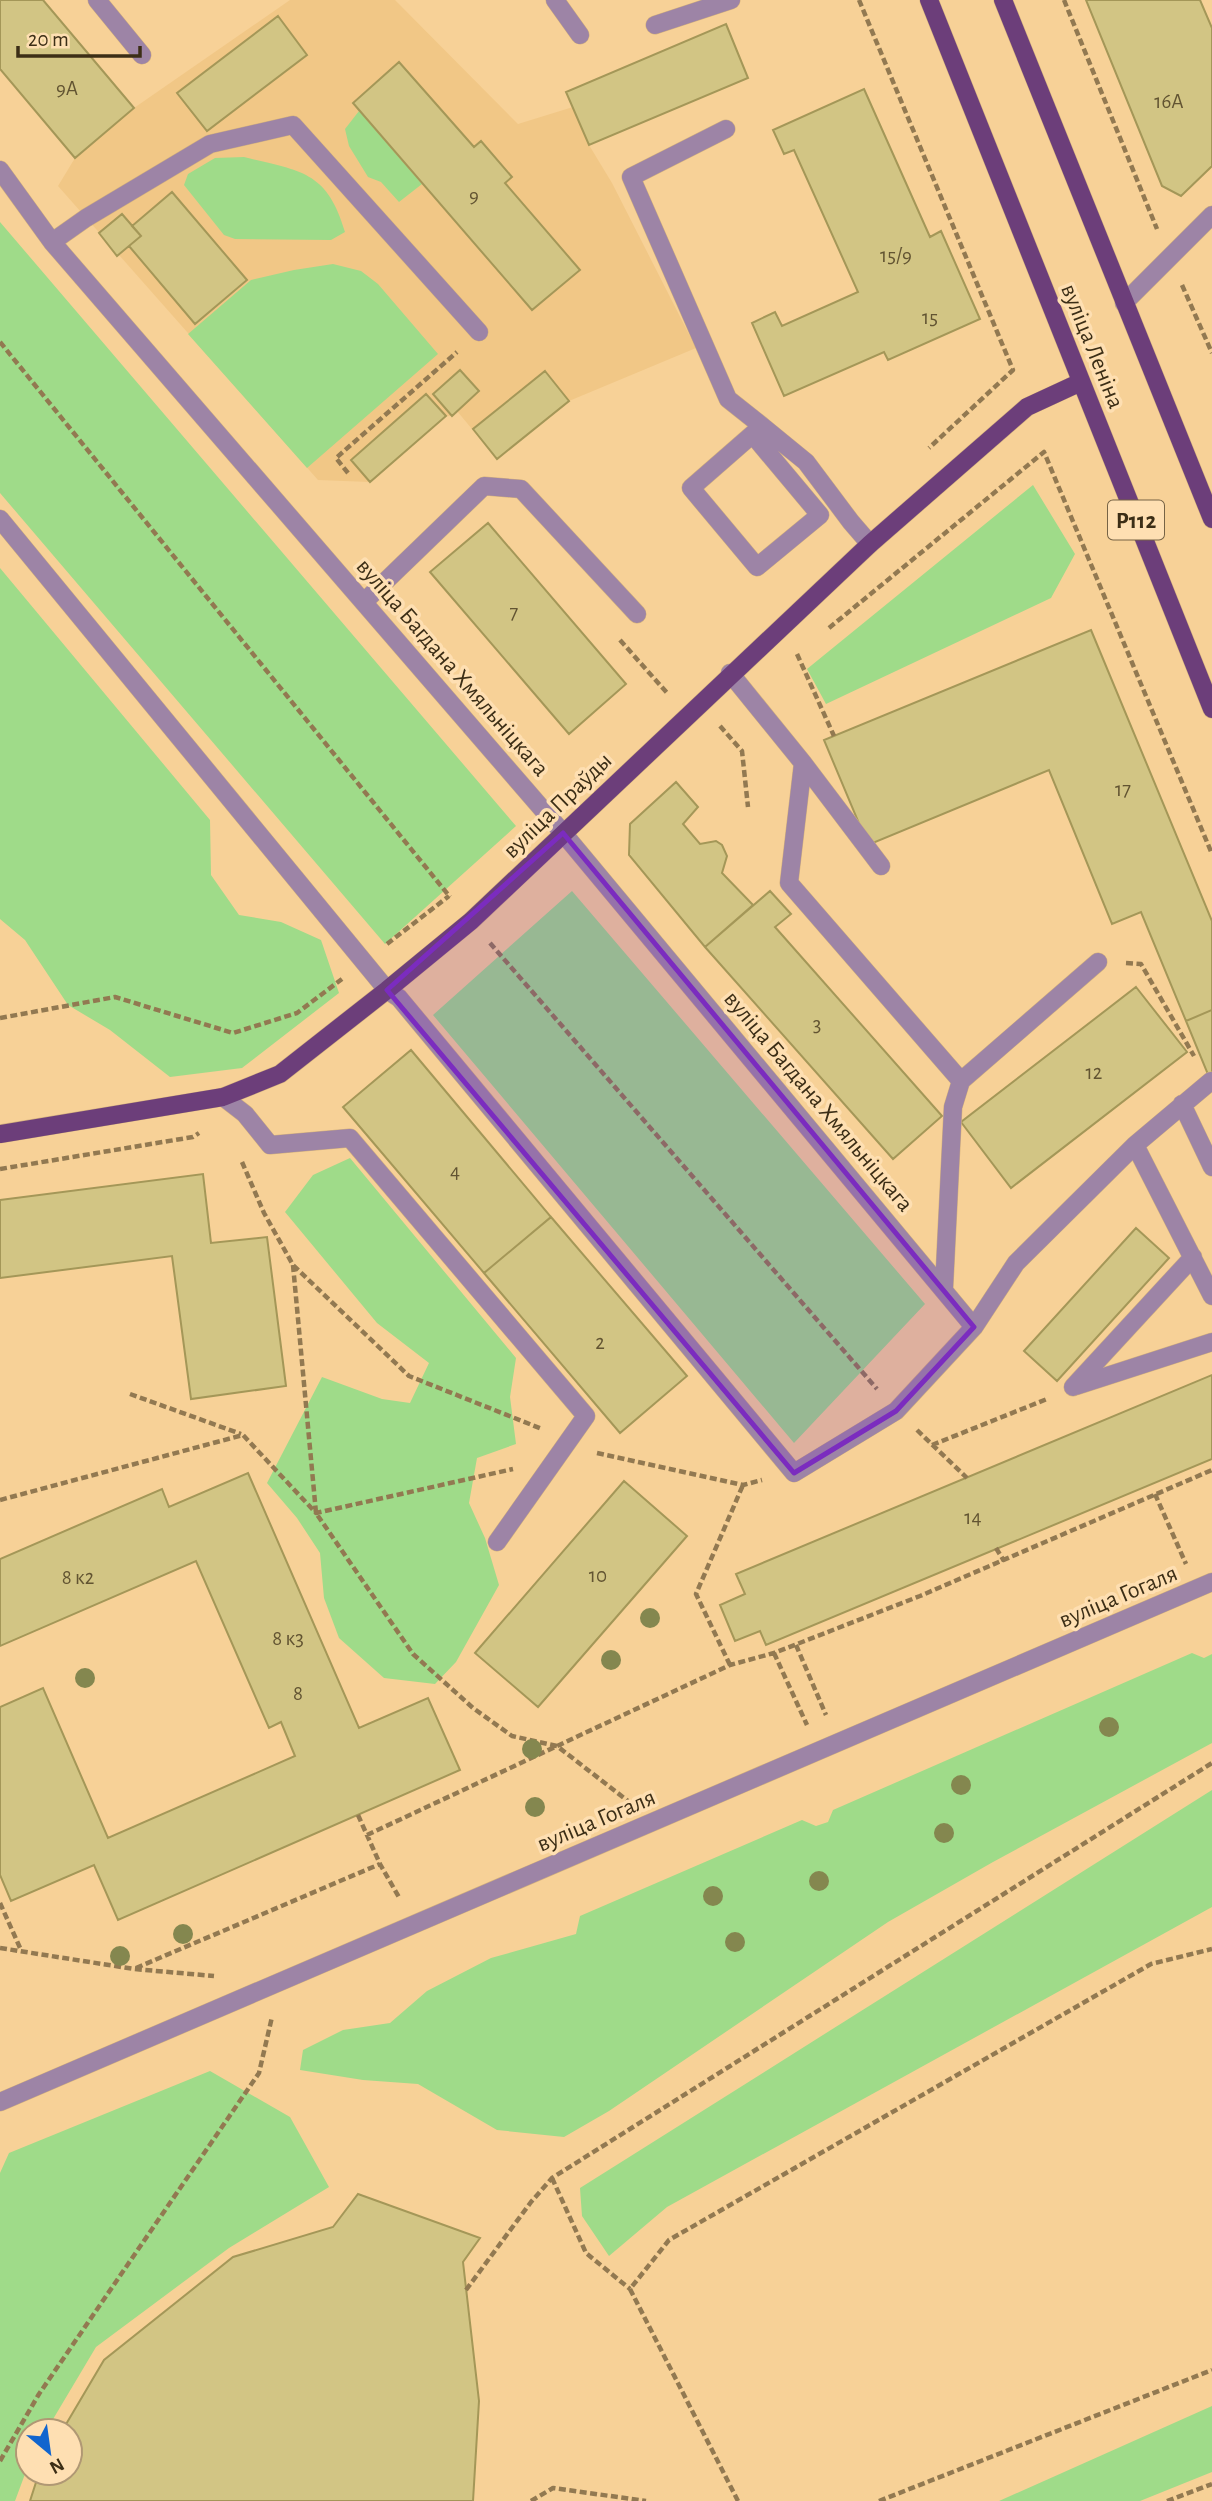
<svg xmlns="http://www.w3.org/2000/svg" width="1212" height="2501" font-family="'Alegreya Sans',sans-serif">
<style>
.built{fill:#f1c786}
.green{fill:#9fdb89}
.building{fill:#d2c584;stroke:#a49758;stroke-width:2}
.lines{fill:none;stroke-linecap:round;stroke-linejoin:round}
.minor-casing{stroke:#d2b07d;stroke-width:19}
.major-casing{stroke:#d2b07d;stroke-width:19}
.path{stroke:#927951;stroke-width:4.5;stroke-dasharray:7 3.5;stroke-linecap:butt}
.minor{stroke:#9d84a6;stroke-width:18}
.major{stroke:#6c3e7a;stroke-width:18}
.tree{fill:#84874f}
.marked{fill:#7b2cbf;fill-opacity:0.2;stroke:#7b2cbf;stroke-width:5;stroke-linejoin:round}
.labels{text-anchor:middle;stroke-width:7;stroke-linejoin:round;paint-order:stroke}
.number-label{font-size:21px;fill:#625432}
.shield{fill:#fedfb2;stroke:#766345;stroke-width:2}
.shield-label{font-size:23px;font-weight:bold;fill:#3c2e16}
.street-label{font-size:24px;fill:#3c2e16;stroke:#fedfb2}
</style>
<rect width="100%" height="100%" fill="#f7d197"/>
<!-- built -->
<path class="built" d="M 290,0 L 395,0 L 518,124 L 573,107 L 589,145 L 612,183 L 696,348 L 569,401 L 497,459 L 457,411 L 452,416 L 445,416 L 370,482 L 318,480 L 58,186 L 75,158 L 134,108 Z"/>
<!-- green -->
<path class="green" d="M 359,111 L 422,184 L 399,202 L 381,182 L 368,177 L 349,146 L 345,129 Z
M 244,157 C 300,171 327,170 345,232 L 331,240 L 235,239 L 224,235 L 184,185 L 188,174 L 215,158 Z
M 0,222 L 516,826 L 385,944 L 0,493 Z
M 333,264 L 361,271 L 378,284 L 438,354 L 307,468 L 188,334 L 251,280 L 294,270 Z
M 1033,485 L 1075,554 L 1051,598 L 826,704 L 807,669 Z
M 0,568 L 210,820 L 211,875 L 239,915 L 281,922 L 321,940 L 339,993 L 242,1068 L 170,1077 L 110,1030 L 68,1005 L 25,940 L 0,919 Z
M 572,891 L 925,1304 L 794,1443 L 433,1015 Z
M 350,1158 L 516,1358 L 510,1397 L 516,1444 L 477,1458 L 469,1503 L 485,1538 L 499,1585 L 456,1662 L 435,1684 L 384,1678 L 339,1638 L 324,1598 L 320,1553 L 297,1518 L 267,1483 L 322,1377 L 382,1399 L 410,1403 L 429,1363 L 377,1323 L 285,1212 L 313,1175 Z
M 1192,1653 L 1204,1658 L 1212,1654 L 1212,1743 L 993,1862 L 888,1922 L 609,2111 L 564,2137 L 497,2130 L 418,2084 L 363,2080 L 300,2070 L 303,2050 L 343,2030 L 390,2023 L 427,1991 L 491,1958 L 576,1934 L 580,1916 L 802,1820 L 816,1826 L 828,1822 L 833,1810 Z
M 1212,1790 L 1212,1907 L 667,2207 L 609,2256 L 582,2216 L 580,2188 Z
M 210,2071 L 290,2117 L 329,2187 L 229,2248 L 96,2347 L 46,2431 L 28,2431 L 28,2466 L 15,2501 L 0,2501 L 0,2173 L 9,2153 Z
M 1212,2406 L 1212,2472 L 1140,2501 L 999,2501 Z"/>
<!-- building -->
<path class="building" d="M 0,0 L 43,0 L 134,108 L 75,158 L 0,69 Z
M 1086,0 L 1200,0 L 1212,28 L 1212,166 L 1181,196 L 1162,186 Z
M 278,16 L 307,55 L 207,131 L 177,93 Z
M 726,24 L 748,78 L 589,145 L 566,92 Z
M 399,62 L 474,147 L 481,141 L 512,177 L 505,183 L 580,270 L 532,310 L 353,103 Z
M 864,89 L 930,237 L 941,231 L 980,319 L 888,360 L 884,352 L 784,396 L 752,323 L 775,312 L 782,326 L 858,292 L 794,150 L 784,154 L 773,130 Z
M 172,192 L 247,280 L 195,324 L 129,246 L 141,236 L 132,226 Z
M 122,214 L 141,236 L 117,256 L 99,233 Z
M 460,370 L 479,391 L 452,416 L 433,394 Z
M 545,371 L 569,401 L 497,459 L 473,429 Z
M 426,394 L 446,416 L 370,482 L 351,460 Z
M 488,523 L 626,684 L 569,734 L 430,572 Z
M 1091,630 L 1212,921 L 1212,1010 L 1186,1021 L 1141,912 L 1112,924 L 1049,770 L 868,845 L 824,740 Z
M 676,782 L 698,807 L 683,824 L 700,844 L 716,841 L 722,845 L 727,856 L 722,873 L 753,905 L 705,947 L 629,855 L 630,824 Z
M 770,891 L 791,914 L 775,927 L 942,1116 L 893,1159 L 705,947 Z
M 1136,987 L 1187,1052 L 1011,1188 L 961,1122 Z
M 1212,1010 L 1212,1084 L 1186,1021 Z
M 411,1050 L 551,1217 L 484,1273 L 343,1107 Z
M 203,1174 L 211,1243 L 267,1237 L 286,1386 L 191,1399 L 172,1256 L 0,1278 L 0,1200 Z
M 551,1217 L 687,1376 L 620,1433 L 484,1273 Z
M 1136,1228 L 1169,1258 L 1057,1381 L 1024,1351 Z
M 1212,1375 L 1212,1459 L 766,1645 L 760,1631 L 735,1641 L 720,1605 L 745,1594 L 736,1574 Z
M 248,1473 L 359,1728 L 428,1698 L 460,1770 L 118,1920 L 94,1865 L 11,1901 L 0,1875 L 0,1707 L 43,1688 L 108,1838 L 295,1756 L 281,1722 L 269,1728 L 196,1561 L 0,1646 L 0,1559 L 162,1489 L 169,1507 Z
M 624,1481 L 687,1536 L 538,1707 L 475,1653 Z
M 358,2194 L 480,2238 L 463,2262 L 479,2401 L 473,2501 L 30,2501 L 39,2473 L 70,2473 L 70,2431 L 62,2431 L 104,2360 L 233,2257 L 333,2227 Z"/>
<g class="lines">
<!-- minor casing -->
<g class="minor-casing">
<path id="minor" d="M 97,0 L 142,55
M 555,0 L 580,35
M 655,25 L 731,0
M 726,129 L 631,177 L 728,399 L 762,426
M 0,170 L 52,242 L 563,833 L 974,1327
M 52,242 L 86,218 L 210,144 L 293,125 L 479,332
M 1124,303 L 1212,215
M 753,435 L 820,515 L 757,567 L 691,488 L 762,426 L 806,462 L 851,522 L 870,544
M 0,519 L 387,990 L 399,998 L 794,1473 L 896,1411 L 974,1327 L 1016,1263 L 1135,1145 L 1211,1081
M 365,601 L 484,486 L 521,489 L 637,614
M 730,673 L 803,763 L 881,866
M 803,763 L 789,883 L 961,1081
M 223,1097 L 245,1114 L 270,1145 L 350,1138 L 586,1416 L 497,1542
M 1182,1104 L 1212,1167
M 1135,1145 L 1212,1296
M 944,1288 L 953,1107 L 961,1081 L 1098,962
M 1076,1386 L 1212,1342
M 1073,1387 L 1193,1257
M 0,2102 L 1212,1582"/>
</g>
<!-- major casing -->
<g class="major-casing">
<path id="major" d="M 929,0 L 1212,709
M 1003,0 L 1212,519
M 0,1134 L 223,1097 L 280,1074 L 387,990 L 471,921 L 870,544 L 1027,407 L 1081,382"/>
</g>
<!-- path -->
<path class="path" d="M 859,0 L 1013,370 L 929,448
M 1064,0 L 1157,229
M 1182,285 L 1212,353
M 0,342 L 450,897
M 348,473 L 336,458 L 457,352
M 829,628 L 1044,452 L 1212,854
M 620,640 L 668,694
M 797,654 L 834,736
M 720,726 L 742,751 L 748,807
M 490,943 L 877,1389
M 387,944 L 449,896
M 1126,963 L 1141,964 L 1194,1056
M 0,1018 L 115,997 L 233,1033 L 297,1013 L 342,979
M 242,1162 L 264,1213 L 293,1265 L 409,1376 L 542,1429
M 0,1169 L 193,1137 L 199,1133
M 293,1265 L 316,1513 L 413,1654 L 473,1708 L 512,1736 L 557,1746 L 628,1801
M 130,1394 L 241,1434
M 917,1430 L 967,1478
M 932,1445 L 1047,1399
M 597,1453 L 743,1485 L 762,1480
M 1155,1494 L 1186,1564
M 0,1500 L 243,1435 L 316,1513 L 513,1469
M 996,1548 L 1004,1561
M 796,1645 L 826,1715
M 774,1653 L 807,1725
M 730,1665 L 696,1594 L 743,1485
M 358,1815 L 380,1864 L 400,1899
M 367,1835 L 730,1665 L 774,1653 L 920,1596 L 1212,1470
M 0,1903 L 21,1950
M 0,1948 L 134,1969 L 214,1976
M 136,1968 L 380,1864
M 552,2178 L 586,2253 L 630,2289
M 466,2290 L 531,2202 L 552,2178 L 1212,1763
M 0,2461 L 39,2394 L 259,2073 L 272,2017
M 531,2501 L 553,2488 L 646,2501
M 738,2501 L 630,2289 L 669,2240 L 1151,1964 L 1212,1949
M 879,2501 L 1212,2370
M 1167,2501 L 1212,2484"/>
<!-- minor -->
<use href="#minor" class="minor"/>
<!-- major -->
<use href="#major" class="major"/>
</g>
<!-- trees -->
<g class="tree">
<circle cx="650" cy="1618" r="10"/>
<circle cx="611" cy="1660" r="10"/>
<circle cx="85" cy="1678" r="10"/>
<circle cx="1109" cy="1727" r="10"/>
<circle cx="532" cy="1749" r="10"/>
<circle cx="961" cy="1785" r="10"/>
<circle cx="535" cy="1807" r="10"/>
<circle cx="944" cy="1833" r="10"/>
<circle cx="819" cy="1881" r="10"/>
<circle cx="713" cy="1896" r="10"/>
<circle cx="183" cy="1934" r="10"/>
<circle cx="735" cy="1942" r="10"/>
<circle cx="120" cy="1956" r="10"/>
</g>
<!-- marked area -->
<path class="marked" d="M 563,833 L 974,1327 L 896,1411 L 794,1473 L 387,990 Z"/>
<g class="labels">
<!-- number labels -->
<g class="number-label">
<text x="67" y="95">9А</text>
<text x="1169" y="108">16А</text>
<text x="474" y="202">9</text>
<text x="896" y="262">15/9</text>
<text x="930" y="324">15</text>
<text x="514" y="619">7</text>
<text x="1123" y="796">17</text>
<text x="817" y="1031">3</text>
<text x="1094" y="1079">12</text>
<text x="455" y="1178">4</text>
<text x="600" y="1349">2</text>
<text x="973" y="1524">14</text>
<text x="598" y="1582">10</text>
<text x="78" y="1584">8 к2</text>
<text x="288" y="1645">8 к3</text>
<text x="298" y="1700">8</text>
</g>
<!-- shield labels -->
<rect class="shield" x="1108" y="500.5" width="56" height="39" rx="5"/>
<g class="shield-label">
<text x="1136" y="528">Р112</text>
</g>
<!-- street labels -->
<g class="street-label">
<text transform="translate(1093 346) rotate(68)" y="8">вуліца Леніна</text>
<text transform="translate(453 667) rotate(49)" y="8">вуліца Багдана Хмяльніцкага</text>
<text transform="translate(557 805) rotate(-44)" y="8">вуліца Праўды</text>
<text transform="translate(819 1101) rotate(50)" y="8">вуліца Багдана Хмяльніцкага</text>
<text transform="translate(1118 1596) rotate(-23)" y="8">вуліца Гогаля</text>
<text transform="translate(596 1820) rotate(-23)" y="8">вуліца Гогаля</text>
</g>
</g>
<!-- north arrow -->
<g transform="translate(49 2452) rotate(151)"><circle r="33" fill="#fedfb2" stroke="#b09874" stroke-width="2"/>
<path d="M0-5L12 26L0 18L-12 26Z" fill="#1165ce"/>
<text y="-10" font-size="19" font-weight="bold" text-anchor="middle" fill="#3c2e16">N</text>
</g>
<!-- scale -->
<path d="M18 46v10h122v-10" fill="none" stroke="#3c2e16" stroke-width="3.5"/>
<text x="28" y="46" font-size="21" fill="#3c2e16" stroke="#fedfb2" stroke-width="5" paint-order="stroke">20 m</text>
</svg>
